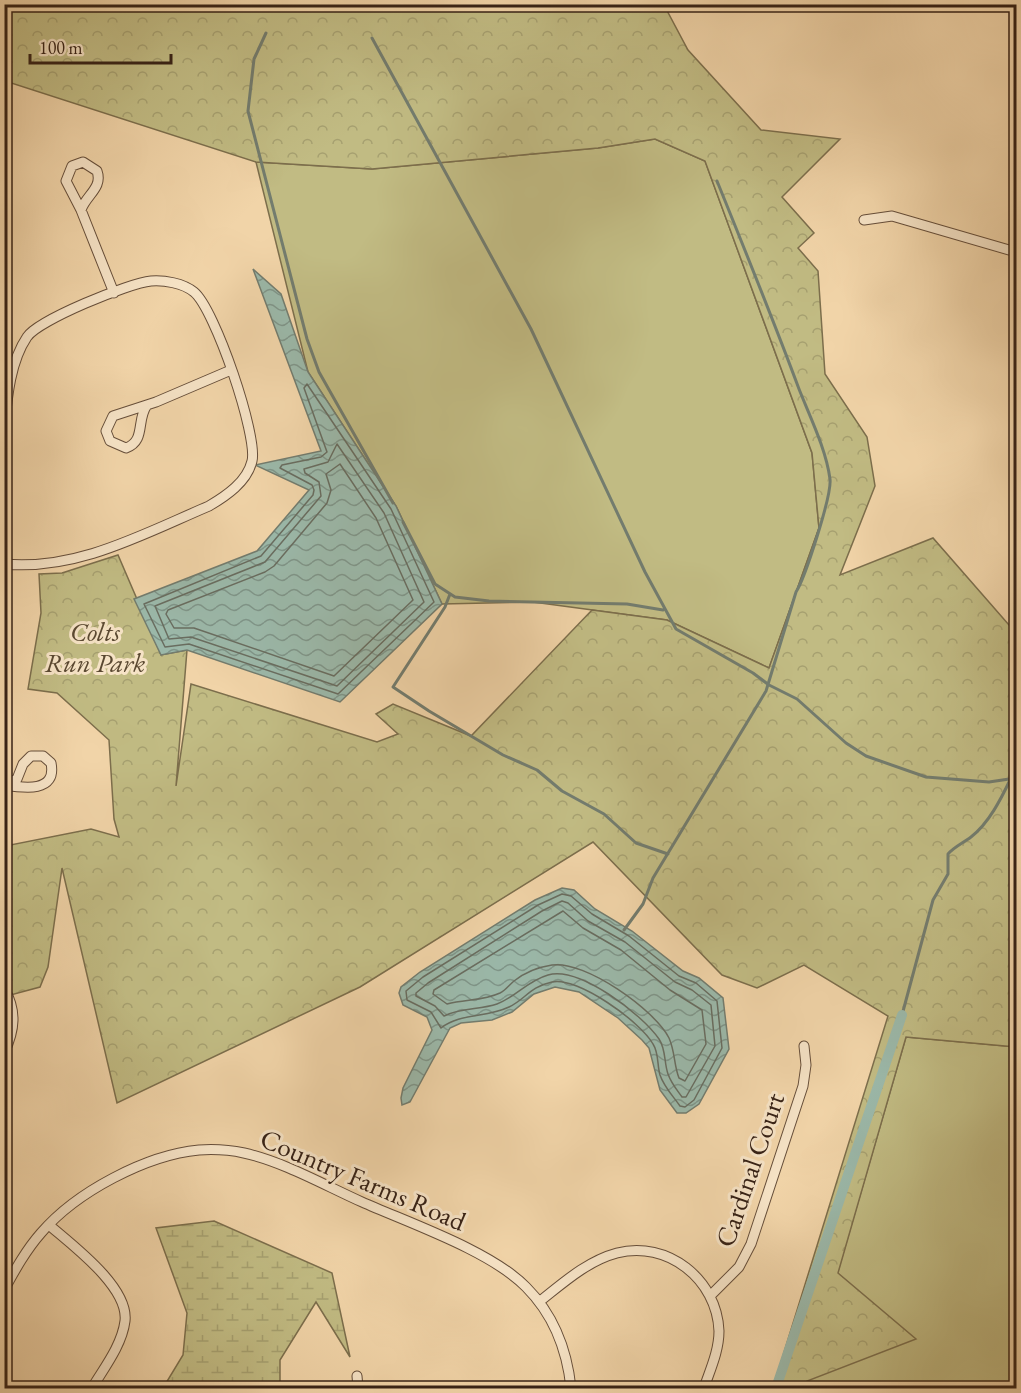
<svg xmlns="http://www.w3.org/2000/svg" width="1021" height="1393" font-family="'EB Garamond',serif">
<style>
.green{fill:#c1bb83;stroke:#7c6e4c;stroke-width:1.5}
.forest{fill:url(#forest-crowns);stroke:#7c6e4c;stroke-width:1.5}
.wetland{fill:url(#wetland-marsh);stroke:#7c6e4c;stroke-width:1.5}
.water{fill:url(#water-waves);stroke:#737c6e;stroke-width:1.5}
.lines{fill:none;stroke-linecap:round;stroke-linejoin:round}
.shore{stroke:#696d60;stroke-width:1.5}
.stream{stroke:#737c6e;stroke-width:3}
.canal{stroke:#9bb8a9;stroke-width:10}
.street-casing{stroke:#664e3a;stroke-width:11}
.street{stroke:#f6e3c6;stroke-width:9}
.labels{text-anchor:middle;stroke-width:6;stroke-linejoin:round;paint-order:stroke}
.park-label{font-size:27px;font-style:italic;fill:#5a4831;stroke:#f6e3c6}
.street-label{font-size:27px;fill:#372216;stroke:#f6e3c6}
</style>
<defs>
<pattern id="forest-crowns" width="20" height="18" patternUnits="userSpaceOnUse" patternTransform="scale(1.5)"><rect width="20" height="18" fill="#c1bb83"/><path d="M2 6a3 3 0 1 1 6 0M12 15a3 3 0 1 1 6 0" fill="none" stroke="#a6a070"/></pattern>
<pattern id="wetland-marsh" width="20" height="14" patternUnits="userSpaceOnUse" patternTransform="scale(1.5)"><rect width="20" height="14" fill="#c1bb83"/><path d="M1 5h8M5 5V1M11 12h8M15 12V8" fill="none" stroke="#a6a070"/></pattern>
<pattern id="water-waves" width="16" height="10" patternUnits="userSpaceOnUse" patternTransform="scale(1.5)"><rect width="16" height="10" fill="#9bb8a9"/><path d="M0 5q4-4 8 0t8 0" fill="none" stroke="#7f9589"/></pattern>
</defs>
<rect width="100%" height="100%" fill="#f1d4a8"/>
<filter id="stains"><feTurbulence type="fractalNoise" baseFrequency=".00333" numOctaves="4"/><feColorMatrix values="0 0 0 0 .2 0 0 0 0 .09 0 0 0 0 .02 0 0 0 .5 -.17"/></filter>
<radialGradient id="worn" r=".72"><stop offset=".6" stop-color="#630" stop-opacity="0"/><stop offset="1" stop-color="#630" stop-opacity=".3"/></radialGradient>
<!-- green -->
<path class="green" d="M 655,139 L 705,161 L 812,453 L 819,528 L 769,668 L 667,620 L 533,602 L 442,604 L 396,506 L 308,372 L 256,162 L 372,169 L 598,148 Z
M 906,1037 L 1016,1047 L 1016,1388 L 804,1388 Z"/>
<!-- forest -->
<path class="forest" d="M 5,5 L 664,5 L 688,50 L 761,130 L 840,139 L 782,197 L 814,233 L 798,248 L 818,271 L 825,374 L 867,437 L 875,486 L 840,575 L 933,538 L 1016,633 L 1016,1047 L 906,1037 L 838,1273 L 916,1339 L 807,1381 L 804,1388 L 773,1388 L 888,1016 L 804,965 L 757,988 L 722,975 L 593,842 L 360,987 L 117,1103 L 62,868 L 48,967 L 40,987 L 7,996 L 5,993 L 5,846 L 91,829 L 119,837 L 114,819 L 109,740 L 57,693 L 28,689 L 41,613 L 39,574 L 62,573 L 118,555 L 161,655 L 187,650 L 176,786 L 191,684 L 377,742 L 398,734 L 376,714 L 393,704 L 471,736 L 592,610 L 667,620 L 769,668 L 819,528 L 812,453 L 705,161 L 655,139 L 598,148 L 372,169 L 256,162 L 5,81 Z"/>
<!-- wetland -->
<path class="wetland" d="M 214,1221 L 332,1273 L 350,1357 L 316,1302 L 280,1360 L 280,1388 L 163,1388 L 183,1355 L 187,1313 L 156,1228 Z"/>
<!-- water -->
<path class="water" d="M 253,269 L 281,294 L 308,372 L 396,506 L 442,604 L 340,702 L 187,650 L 161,655 L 134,599 L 257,551 L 309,490 L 255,465 L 321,451 Z
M 562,888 L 574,890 L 595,909 L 632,931 L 683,971 L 699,978 L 723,998 L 729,1049 L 699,1104 L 686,1113 L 677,1113 L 660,1090 L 649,1048 L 642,1040 L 618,1018 L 579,992 L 555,987 L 534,994 L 512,1012 L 492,1020 L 461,1023 L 450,1028 L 410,1102 L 402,1105 L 401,1098 L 403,1088 L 432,1030 L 427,1017 L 403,1005 L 399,993 L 401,987 L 420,972 L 535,900 Z"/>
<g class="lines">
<!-- shore -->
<path class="shore" d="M 307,384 L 391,509 L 434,602 L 338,694 L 189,644 L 165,647 L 144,604 L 261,556 L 313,495 L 314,490 L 312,485 L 280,468 L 282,465 L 321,457 L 327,452 L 304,388 Z
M 337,444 L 384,513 L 424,602 L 337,686 L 191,637 L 169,639 L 155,606 L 265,562 L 321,496 L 319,482 L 305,473 L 304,469 L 328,462 Z
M 340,464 L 376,518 L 413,600 L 334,676 L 194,628 L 174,628 L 166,614 L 168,610 L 265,572 L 274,566 L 327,503 L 331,490 L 326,474 Z
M 562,894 L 571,896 L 592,914 L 629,936 L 679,976 L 696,983 L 717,1001 L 722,1048 L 694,1100 L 685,1107 L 680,1106 C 673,1096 664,1087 660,1075 C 657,1065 659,1053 653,1044 C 641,1022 577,976 552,982 C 529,987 526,999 509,1007 C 486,1018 460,1013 441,1028 L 431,1012 L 407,1000 L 406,991 L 423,977 L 538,905 Z
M 562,901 L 568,903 L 588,921 L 625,942 L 675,982 L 692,990 L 711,1005 L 715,1046 L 686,1097 L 682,1097 C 677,1090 671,1083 668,1074 C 664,1063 666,1049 659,1039 C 642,1014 579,966 548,975 C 527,981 516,997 497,1004 C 480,1010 461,1007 444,1016 L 435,1006 L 416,996 L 416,993 L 428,983 L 542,911 Z
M 563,911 L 583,928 L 621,950 L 670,990 L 702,1010 L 706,1044 L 685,1081 L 679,1078 C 674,1066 675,1051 669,1038 C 655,1010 585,960 552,965 C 539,967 524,973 514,981 C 509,985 506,990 500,993 C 483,1001 465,999 447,1004 L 433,994 L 434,990 Z"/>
<!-- stream -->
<path class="stream" d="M 266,33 L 254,59 L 248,111 L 307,339 L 319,372 L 393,503
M 372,38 L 531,329 L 645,572 L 676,629 L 753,673 L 769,685 L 797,699 L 846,743 L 866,756 L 926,777 L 989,782 L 1016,778
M 403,522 L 435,584 L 455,597 L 489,601 L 627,604 L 663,610
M 450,594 L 445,607 L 393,687 L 429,711 L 503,755 L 537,770 L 562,791 L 604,814 L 636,843 L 668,854
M 624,930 L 643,904 L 653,878 L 766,691 L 796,592 C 805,578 832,495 830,479 C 826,449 810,417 799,389 C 773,319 745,250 717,181
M 902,1015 L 933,900 L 948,874 L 948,854 C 954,847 963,843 971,837 C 989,823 1001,799 1011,778"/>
<!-- canal -->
<path class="canal" d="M 776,1388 L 902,1015"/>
<!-- street casing -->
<g class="street-casing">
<path id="street" d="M 81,210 C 86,195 103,188 97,171 L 83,162 L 72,166 L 66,181 L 81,210 L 114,293
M 864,220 L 892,216 L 1016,252
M 147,405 C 136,420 146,441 126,448 L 110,441 L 106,431 L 113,416 L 156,402 L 231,370
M 4,429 C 7,399 10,362 27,337 C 38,320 129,283 151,281 C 164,280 183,283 194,292 C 215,309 258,436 252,461 C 247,482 226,496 209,506 C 143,534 77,571 4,564
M 31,756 L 43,756 L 51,763 C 57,793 24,788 4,785 L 17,779 L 23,764 Z
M 4,988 C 17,1011 15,1030 4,1053
M 49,1225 C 72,1245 129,1287 125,1321 C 122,1345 104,1368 92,1388
M 4,1290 C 15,1270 26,1250 41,1233 C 76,1192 146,1155 199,1150 C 214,1149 230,1150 244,1153 C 284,1162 324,1185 362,1202 C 409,1223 491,1251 526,1287 C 554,1315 567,1350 571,1388
M 710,1296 L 739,1267 L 751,1244 L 803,1086 L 806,1065 L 804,1046
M 539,1302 C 563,1283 587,1261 617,1253 C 667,1240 717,1279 719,1331 C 719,1351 710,1370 704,1388
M 357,1376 L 358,1388"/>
</g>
<!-- street -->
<use href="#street" class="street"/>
</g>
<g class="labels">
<!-- park labels -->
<g class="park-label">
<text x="95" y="641">Colts<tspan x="95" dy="31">Run Park</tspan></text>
</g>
<!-- street labels -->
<g class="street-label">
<text transform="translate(750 1170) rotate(-71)" y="9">Cardinal Court</text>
<text transform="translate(363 1180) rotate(23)" y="9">Country Farms Road</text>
</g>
</g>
<!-- margin -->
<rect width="1021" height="1393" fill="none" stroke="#f1d4a8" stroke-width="24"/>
<rect x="6" y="6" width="1009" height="1381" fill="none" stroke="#372216" stroke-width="3"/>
<rect x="12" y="12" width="997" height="1369" fill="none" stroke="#372216" stroke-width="1.5"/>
<!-- scale -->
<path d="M30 54v9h141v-9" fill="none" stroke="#372216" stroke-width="3"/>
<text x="39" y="54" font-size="18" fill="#372216" stroke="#f6e3c6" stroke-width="4.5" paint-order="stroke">100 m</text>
<rect width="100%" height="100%" filter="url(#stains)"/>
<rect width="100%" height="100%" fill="url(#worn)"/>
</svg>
